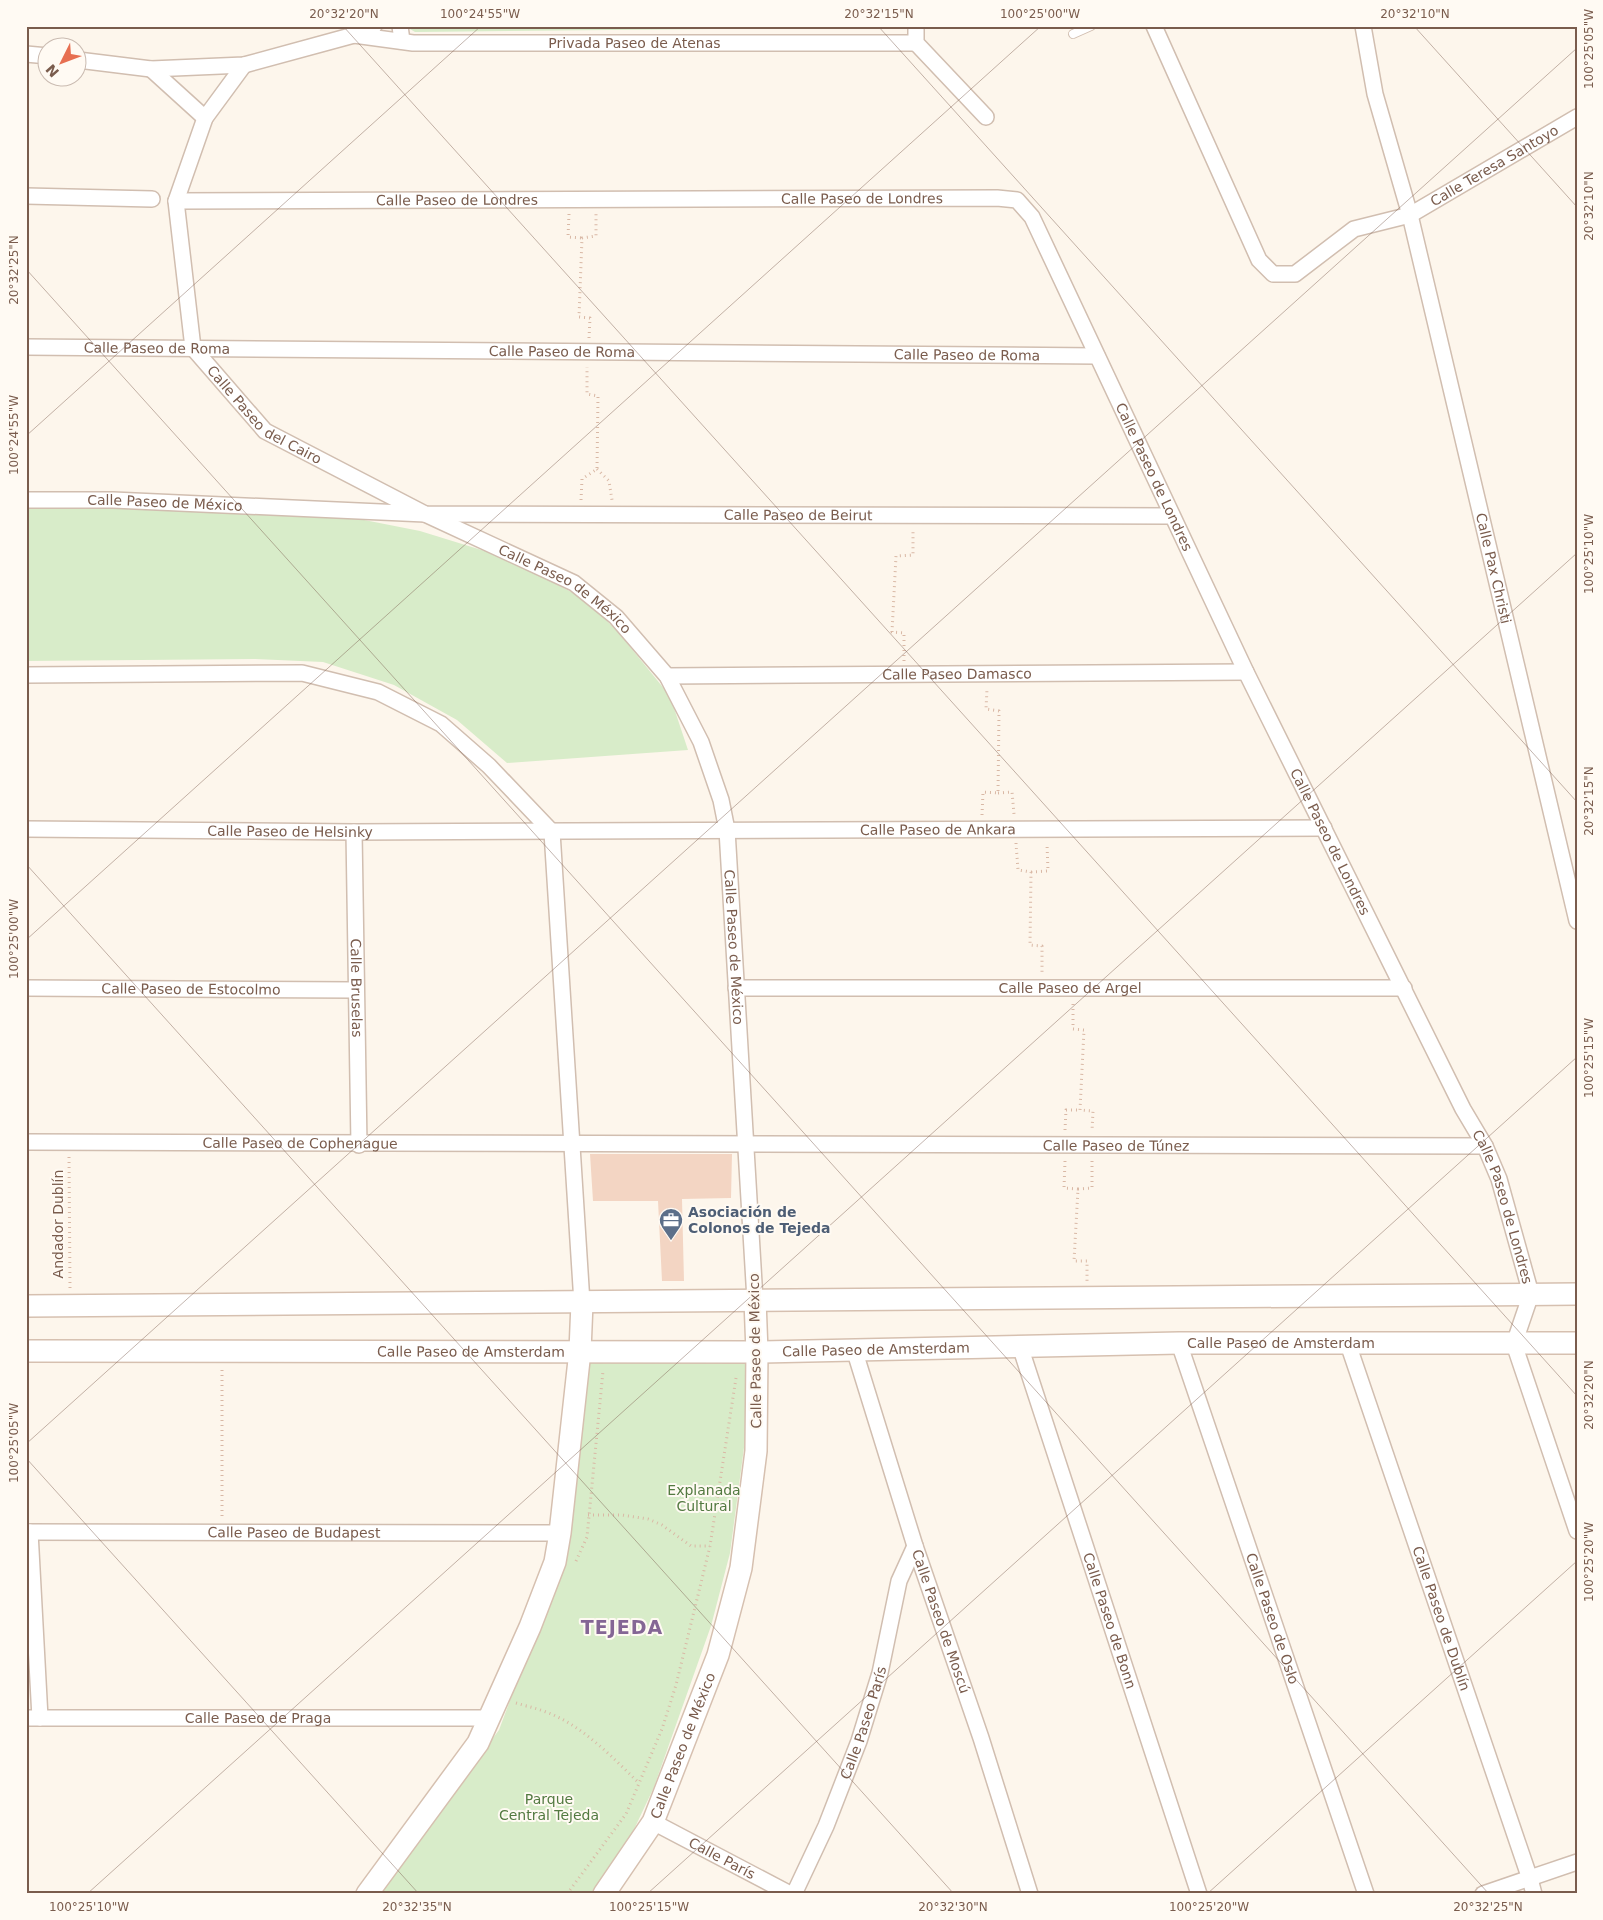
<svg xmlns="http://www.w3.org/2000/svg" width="1603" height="1920" font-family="'DejaVu Sans',sans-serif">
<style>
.green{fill:#d8ecc9}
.building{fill:#f3d5c3}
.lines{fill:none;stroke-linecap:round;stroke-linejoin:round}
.service-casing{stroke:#d1beb0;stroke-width:10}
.minor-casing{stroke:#d1beb0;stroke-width:18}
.secondary-casing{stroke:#d6c0b0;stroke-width:24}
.path{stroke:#d9b8a5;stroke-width:3;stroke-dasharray:1 4;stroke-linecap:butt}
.service{stroke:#fff;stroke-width:8}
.minor{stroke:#fff;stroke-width:15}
.secondary{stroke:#fff;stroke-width:21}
.ticks{fill:none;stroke:#7a5c4d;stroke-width:1;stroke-opacity:0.45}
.labels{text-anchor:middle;stroke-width:4;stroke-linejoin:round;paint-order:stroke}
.street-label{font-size:14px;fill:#7a5c4d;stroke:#fffaf3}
.service-label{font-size:14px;font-weight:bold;fill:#4e5e75;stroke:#fffaf3;text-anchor:start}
.park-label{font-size:14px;fill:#537a41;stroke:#fffaf3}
.district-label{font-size:19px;font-weight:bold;letter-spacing:1px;fill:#846695;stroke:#fffaf3}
.neatline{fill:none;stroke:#7a5c4d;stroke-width:2}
.ticks-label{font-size:12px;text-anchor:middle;fill:#7a5c4d}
</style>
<rect width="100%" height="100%" fill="#fdf6ec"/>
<!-- green -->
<path class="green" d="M 405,26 L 901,26 L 901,27 L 415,32 Z
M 26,506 L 206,509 L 349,517 L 420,531 L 501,556 L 585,599 L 618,632 L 670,696 L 688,750 L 507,763 L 457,720 L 394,685 L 323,662 L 255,659 L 26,661 Z
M 584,1361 L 751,1361 L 749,1410 L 730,1553 L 711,1626 L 654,1787 L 621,1857 L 597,1894 L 375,1894 L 499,1730 L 569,1542 Z"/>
<!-- building -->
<path class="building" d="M 590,1154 L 732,1154 L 731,1198 L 682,1199 L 684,1281 L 662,1281 L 658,1201 L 593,1201 Z"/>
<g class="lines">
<!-- service casing -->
<g class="service-casing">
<path id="service" d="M 1073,34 L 1091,26"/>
</g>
<!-- minor casing -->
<g class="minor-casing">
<g id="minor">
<path d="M 400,26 L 402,41"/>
<path d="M 916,26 L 916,43 L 986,117"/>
<path id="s1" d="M 1154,26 L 1259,260 L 1273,274 L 1295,274 L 1354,229 L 1410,215 L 1577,117"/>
<path id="s2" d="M 1363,26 L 1375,94 L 1410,215 L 1577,921"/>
<path id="s3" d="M 354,35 L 413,43 L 916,43"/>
<path d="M 26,54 L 48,56"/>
<path d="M 78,60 L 151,69 L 244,65 L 354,35 L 374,26"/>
<path id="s4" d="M 244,65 L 205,118 L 176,201 L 193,348 L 265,431 L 425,514 L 1171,516"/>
<path d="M 151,69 L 205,118"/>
<path d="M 26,196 L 152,199"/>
<path id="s5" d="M 176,201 L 997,198 L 1017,200 L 1032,217 L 1246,672 L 1463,1109 L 1485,1146 L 1499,1179 L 1531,1294 L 1514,1344 L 1577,1531"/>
<path id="s6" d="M 26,347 L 1097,356"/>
<path id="s7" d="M 26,500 L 113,500 L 425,514 L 574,583 L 616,617 L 667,676 L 701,742 L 721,800 L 727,830 L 755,1300"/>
<path d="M 26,675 L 302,673 L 378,692 L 441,724 L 489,766 L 552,832 L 582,1303"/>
<path id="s8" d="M 667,676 L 1246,672"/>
<path id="s9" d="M 26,829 L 354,832 L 1324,828"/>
<path id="s10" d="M 354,832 L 359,1145"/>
<path id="s11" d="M 26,988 L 355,990"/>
<path id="s12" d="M 736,988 L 1404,988"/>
<path id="s13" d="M 26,1142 C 513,1144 999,1146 1485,1146"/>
<path id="s14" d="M 1179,1343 L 1366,1894"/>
<path id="s15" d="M 1348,1344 L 1530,1879 L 1534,1894"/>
<path id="s16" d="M 1020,1346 L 1199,1894"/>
<path id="s17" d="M 854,1349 L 915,1546 L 981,1738 L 1030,1894"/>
<path id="s18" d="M 26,1532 L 560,1533"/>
<path d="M 30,1532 L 40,1718"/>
<path id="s19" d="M 26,1718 L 491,1718"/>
<path id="s20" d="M 653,1822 L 790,1894"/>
<path id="s21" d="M 794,1894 L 826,1826 L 859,1741 L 880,1673 L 899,1581 L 915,1546"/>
<path d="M 1483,1894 L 1577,1862"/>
</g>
</g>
<!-- secondary casing -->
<g class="secondary-casing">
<g id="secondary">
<path d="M 26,1306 L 1577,1294"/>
<path id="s22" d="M 26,1351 L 757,1352 L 1179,1343 L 1577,1343"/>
<path d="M 367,1894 L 478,1743 L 530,1627 L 555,1562 L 560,1533 L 580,1351 L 582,1303"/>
<path id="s23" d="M 604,1894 L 653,1822 L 718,1655 L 741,1568 L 756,1451 L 757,1352 L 755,1300"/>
</g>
</g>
<!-- path -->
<path class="path" d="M 569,214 L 568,237 L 582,238
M 589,338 L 590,318 L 579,317 L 582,238 L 596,236 L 596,213
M 597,469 L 609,481 L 612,500
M 581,500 L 582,479 L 597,469 L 598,396 L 587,394 L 587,367
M 904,661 L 904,633 L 892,632 L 896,556 L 913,555 L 913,531
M 998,793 L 1012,792 L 1014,814
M 982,815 L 983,792 L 998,793 L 999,711 L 986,709 L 987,689
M 1016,843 L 1018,870 L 1031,872 L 1030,945 L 1042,946 L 1042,974
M 1031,872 L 1048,871 L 1047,844
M 1073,1004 L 1073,1029 L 1084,1030 L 1080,1110 L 1093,1111 L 1092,1131
M 1065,1130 L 1066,1110 L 1080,1110
M 69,1157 L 70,1288
M 1065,1161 L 1064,1188 L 1078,1189 L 1074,1261 L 1087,1261 L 1087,1281
M 1078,1189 L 1092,1188 L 1092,1160
M 222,1370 L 222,1517
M 588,1515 L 622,1515 L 648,1519 L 662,1525 L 691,1546 L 710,1546
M 576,1561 L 587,1537 L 603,1371
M 516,1703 C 526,1706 536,1708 546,1712 C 582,1725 612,1757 639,1783
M 567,1894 L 626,1814 L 662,1729 L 676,1685 L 710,1546 L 736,1378"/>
<!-- service -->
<use href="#service" class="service"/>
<!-- minor -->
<use href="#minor" class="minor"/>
<!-- secondary -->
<use href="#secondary" class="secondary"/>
</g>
<!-- ticks -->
<path class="ticks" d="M 343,26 L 1577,1396M 878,26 L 1577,802M 1414,26 L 1577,207M 26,269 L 1489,1894M 26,436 L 481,26M 26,864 L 954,1894M 26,940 L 1041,26M 26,1444 L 1577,48M 26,1458 L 419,1894M 87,1894 L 1577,553M 647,1894 L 1577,1057M 1207,1894 L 1577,1561"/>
<!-- icons -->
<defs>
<g id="office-pin" transform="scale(1.25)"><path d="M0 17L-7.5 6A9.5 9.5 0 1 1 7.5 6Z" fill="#5c6f8a" stroke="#fffaf3"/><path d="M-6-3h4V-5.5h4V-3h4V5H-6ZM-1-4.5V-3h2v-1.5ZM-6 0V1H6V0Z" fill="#fff"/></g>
</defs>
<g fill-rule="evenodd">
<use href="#office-pin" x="671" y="1220"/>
</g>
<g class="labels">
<!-- street labels -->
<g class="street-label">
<text dy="5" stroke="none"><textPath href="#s3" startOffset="281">Privada Paseo de Atenas</textPath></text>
<text dy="5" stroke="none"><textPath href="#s1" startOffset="528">Calle Teresa Santoyo</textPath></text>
<text dy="5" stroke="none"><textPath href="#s5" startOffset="686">Calle Paseo de Londres</textPath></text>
<text dy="5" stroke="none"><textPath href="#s5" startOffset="281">Calle Paseo de Londres</textPath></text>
<text dy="5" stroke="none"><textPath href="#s6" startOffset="131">Calle Paseo de Roma</textPath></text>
<text dy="5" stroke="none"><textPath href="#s6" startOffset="536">Calle Paseo de Roma</textPath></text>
<text dy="5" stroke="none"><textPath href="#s6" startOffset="941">Calle Paseo de Roma</textPath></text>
<text dy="5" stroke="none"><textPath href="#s4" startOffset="401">Calle Paseo del Cairo</textPath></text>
<text dy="5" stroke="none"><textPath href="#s5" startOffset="1151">Calle Paseo de Londres</textPath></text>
<text dy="5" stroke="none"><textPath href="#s7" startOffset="139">Calle Paseo de México</textPath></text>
<text dy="5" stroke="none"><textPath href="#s4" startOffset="965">Calle Paseo de Beirut</textPath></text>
<text dy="5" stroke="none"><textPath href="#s2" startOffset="558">Calle Pax Christi</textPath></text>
<text dy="5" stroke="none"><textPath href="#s7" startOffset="559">Calle Paseo de México</textPath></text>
<text dy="5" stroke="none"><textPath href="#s8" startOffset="290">Calle Paseo Damasco</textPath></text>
<text dy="5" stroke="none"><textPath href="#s9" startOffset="912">Calle Paseo de Ankara</textPath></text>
<text dy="5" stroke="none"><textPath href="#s9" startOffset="264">Calle Paseo de Helsinky</textPath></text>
<text dy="5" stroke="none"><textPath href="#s5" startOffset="1556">Calle Paseo de Londres</textPath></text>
<text dy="5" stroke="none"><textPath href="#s7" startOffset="979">Calle Paseo de México</textPath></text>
<text dy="5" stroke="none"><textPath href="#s12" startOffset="334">Calle Paseo de Argel</textPath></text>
<text dy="5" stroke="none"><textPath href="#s11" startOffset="165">Calle Paseo de Estocolmo</textPath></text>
<text dy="5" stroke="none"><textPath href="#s10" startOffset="156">Calle Bruselas</textPath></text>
<text dy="5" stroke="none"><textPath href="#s13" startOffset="274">Calle Paseo de Cophenague</textPath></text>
<text dy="5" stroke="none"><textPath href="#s13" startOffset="1090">Calle Paseo de Túnez</textPath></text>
<text dy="5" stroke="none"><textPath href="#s5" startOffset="1961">Calle Paseo de Londres</textPath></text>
<text transform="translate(58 1224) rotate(-90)" y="5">Andador Dublín</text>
<text dy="5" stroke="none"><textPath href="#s22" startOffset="1255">Calle Paseo de Amsterdam</textPath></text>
<text dy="5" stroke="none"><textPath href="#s22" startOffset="850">Calle Paseo de Amsterdam</textPath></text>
<text dy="5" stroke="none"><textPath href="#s22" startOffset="445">Calle Paseo de Amsterdam</textPath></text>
<text transform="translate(755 1351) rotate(-91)" y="5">Calle Paseo de México</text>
<text dy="5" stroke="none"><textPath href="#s18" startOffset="268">Calle Paseo de Budapest</textPath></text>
<text dy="5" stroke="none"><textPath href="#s14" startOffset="291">Calle Paseo de Oslo</textPath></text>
<text dy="5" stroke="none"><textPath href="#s15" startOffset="290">Calle Paseo de Dublín</textPath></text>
<text dy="5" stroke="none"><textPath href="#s16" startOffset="289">Calle Paseo de Bonn</textPath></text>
<text dy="5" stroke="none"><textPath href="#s17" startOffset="286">Calle Paseo de Moscú</textPath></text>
<text dy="5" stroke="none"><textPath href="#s19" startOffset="232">Calle Paseo de Praga</textPath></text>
<text dy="5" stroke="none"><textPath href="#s21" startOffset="185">Calle Paseo París</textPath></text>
<text dy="5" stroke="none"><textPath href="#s23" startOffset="169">Calle Paseo de México</textPath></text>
<text dy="5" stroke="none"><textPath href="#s20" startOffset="78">Calle París</textPath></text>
</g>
<!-- service labels -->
<g class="service-label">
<text x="688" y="1217">Asociación de<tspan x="688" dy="16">Colonos de Tejeda</tspan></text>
</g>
<!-- park labels -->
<g class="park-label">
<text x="704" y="1495">Explanada<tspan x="704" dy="16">Cultural</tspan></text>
<text x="549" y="1804">Parque<tspan x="549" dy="16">Central Tejeda</tspan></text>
</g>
<!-- district labels -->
<g class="district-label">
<text x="622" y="1634">TEJEDA</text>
</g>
</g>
<!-- border -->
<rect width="1603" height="1920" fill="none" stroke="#fffaf3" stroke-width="55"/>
<!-- north arrow -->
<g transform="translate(62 62) rotate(228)"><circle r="24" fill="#fffaf3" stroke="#cabbb1"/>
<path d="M0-4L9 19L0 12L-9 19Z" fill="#e76f51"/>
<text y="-8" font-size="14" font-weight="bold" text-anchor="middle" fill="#7a5c4d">N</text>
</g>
<rect x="28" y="28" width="1548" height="1864" class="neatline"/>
<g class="ticks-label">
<text x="344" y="18">20°32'20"N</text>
<text x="480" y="18">100°24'55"W</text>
<text x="879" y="18">20°32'15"N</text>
<text x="1040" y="18">100°25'00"W</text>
<text x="1415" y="18">20°32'10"N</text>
<text transform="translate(1589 49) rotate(-90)" y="4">100°25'05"W</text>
<text transform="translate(1589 206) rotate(-90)" y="4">20°32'10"N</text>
<text transform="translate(14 270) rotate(-90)" y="4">20°32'25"N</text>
<text transform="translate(14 435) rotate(-90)" y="4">100°24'55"W</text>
<text transform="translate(1589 554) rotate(-90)" y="4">100°25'10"W</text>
<text transform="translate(1589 801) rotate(-90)" y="4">20°32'15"N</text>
<text transform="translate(14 939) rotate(-90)" y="4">100°25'00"W</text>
<text transform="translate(1589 1058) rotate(-90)" y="4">100°25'15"W</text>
<text transform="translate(1589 1395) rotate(-90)" y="4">20°32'20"N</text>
<text transform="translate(14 1443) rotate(-90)" y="4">100°25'05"W</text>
<text transform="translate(1589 1562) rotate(-90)" y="4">100°25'20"W</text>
<text x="89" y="1911">100°25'10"W</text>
<text x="417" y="1911">20°32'35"N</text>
<text x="649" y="1911">100°25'15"W</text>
<text x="953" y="1911">20°32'30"N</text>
<text x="1209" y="1911">100°25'20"W</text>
<text x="1488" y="1911">20°32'25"N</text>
</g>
</svg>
